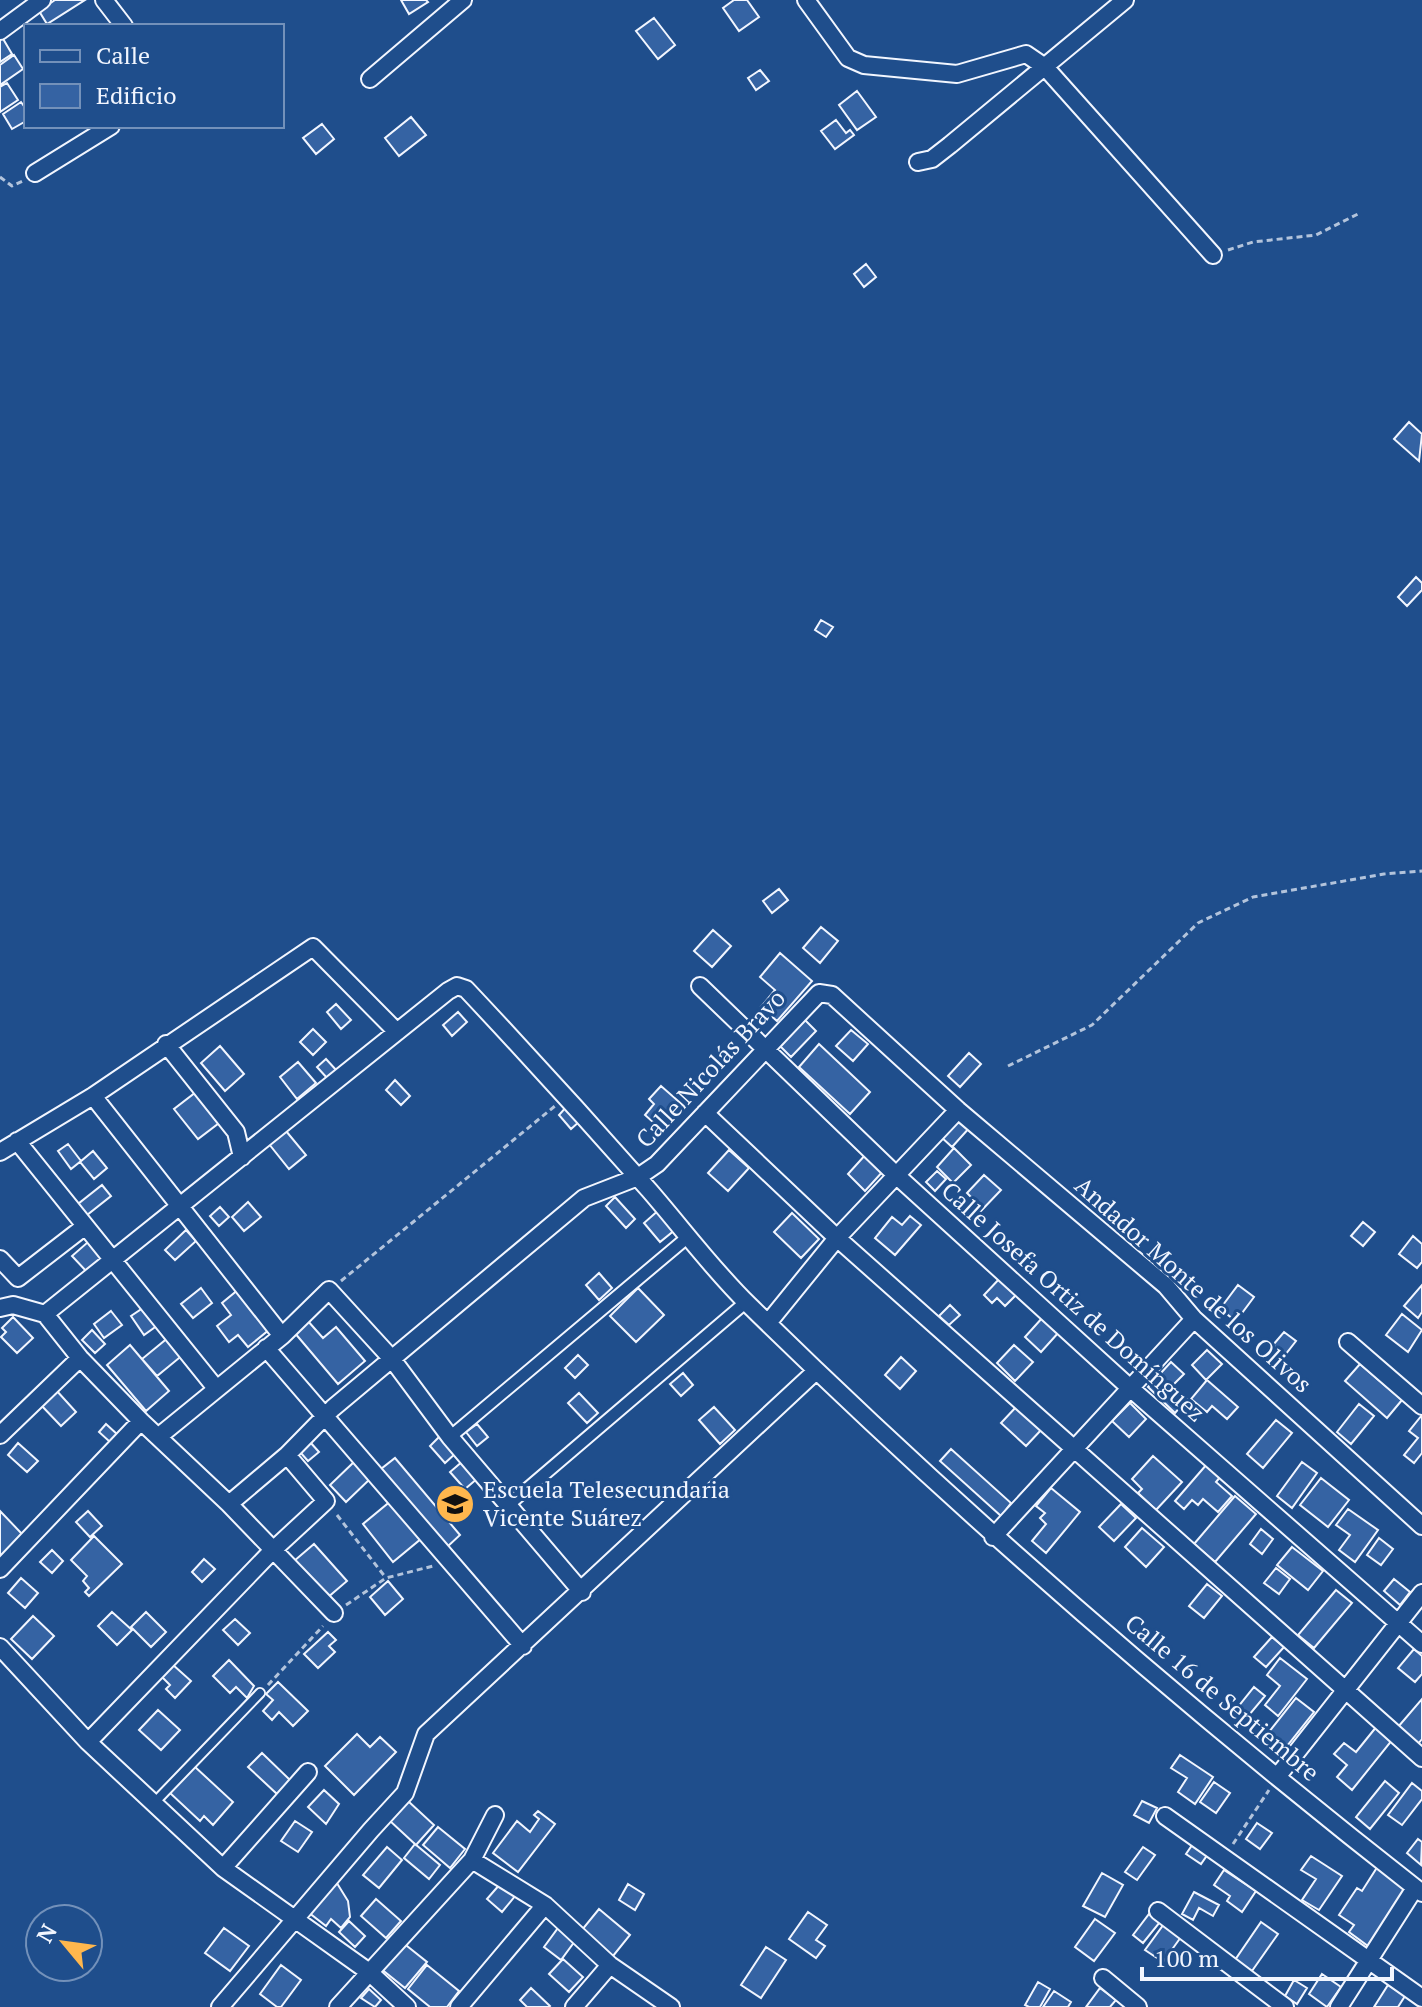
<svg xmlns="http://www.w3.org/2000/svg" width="1422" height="2007" font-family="'PT Serif',serif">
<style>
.building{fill:#3563a3;stroke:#f2f6ff;stroke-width:2}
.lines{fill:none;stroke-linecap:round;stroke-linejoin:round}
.service-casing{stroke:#f2f6ff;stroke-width:12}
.pedestrian-casing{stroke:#f2f6ff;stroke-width:15}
.minor-casing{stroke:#f2f6ff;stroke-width:20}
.path{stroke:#b3c4dc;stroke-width:3;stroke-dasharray:6 4;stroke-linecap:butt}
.service{stroke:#1f4e8c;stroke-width:8}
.pedestrian{stroke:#1f4e8c;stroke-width:11}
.minor{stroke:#1f4e8c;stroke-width:16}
.labels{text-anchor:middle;stroke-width:6;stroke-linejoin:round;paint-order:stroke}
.street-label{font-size:24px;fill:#f2f6ff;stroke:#1f4e8c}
.poi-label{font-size:24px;fill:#f2f6ff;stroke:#1f4e8c;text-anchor:start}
</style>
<rect width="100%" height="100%" fill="#1f4e8c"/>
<!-- building -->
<path class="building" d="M 55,0 L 85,0 L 47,24 L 39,11 Z
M 401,0 L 426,0 L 428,2 L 409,14 Z
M 734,0 L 747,0 L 759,17 L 739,31 L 723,8 Z
M 654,18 L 675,45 L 658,59 L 636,31 Z
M 2,37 L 12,54 L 0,62 L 0,39 Z
M 14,55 L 23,69 L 0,85 L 0,65 Z
M 760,70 L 769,81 L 756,90 L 748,78 Z
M 7,83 L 18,100 L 0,112 L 0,87 Z
M 857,91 L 876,117 L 857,130 L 839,105 Z
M 21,102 L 26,109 L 26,121 L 12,129 L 3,114 Z
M 411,117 L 426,135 L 399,156 L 385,138 Z
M 836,120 L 846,133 L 850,130 L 854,135 L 835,149 L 821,131 Z
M 322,124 L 334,139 L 316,154 L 303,138 Z
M 866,264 L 876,277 L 864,287 L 854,274 Z
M 1409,422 L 1422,434 L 1419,461 L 1394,439 Z
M 1416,577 L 1422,583 L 1422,590 L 1407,606 L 1398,597 Z
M 821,620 L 833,627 L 826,637 L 815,630 Z
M 779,889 L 788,900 L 772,913 L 763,901 Z
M 821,927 L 838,941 L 820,963 L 803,948 Z
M 713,930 L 731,946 L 712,967 L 694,951 Z
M 780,953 L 812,981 L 777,1021 L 761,1007 L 775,990 L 760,977 Z
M 336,1004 L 351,1020 L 341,1029 L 327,1012 Z
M 458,1012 L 467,1022 L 452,1036 L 443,1025 Z
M 803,1018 L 816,1031 L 791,1057 L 778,1044 Z
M 313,1029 L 326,1042 L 313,1055 L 300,1042 Z
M 851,1030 L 868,1044 L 853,1061 L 836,1046 Z
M 819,1044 L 870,1092 L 850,1114 L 799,1067 Z
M 220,1046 L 244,1074 L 225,1091 L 201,1063 Z
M 969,1053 L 981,1064 L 960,1087 L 948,1076 Z
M 326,1059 L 337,1071 L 328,1079 L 317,1067 Z
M 298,1062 L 316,1083 L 297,1099 L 280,1077 Z
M 395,1080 L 410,1096 L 401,1105 L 386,1090 Z
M 661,1086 L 685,1107 L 664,1132 L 645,1115 L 654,1104 L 649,1099 Z
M 200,1089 L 223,1120 L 198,1139 L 174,1109 Z
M 567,1106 L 580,1121 L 571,1129 L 559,1115 Z
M 959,1115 L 971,1126 L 952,1147 L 940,1136 Z
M 286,1131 L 306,1155 L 289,1169 L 269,1144 Z
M 68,1144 L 81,1161 L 71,1169 L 58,1151 Z
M 954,1148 L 971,1165 L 953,1183 L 937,1167 Z
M 729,1150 L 749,1168 L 728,1191 L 708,1173 Z
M 93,1151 L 107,1168 L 94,1179 L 80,1162 Z
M 867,1153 L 885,1169 L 865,1191 L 848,1174 Z
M 937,1171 L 946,1179 L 935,1191 L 926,1182 Z
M 984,1175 L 1001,1190 L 979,1213 L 971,1205 L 975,1201 L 967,1193 Z
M 102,1185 L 111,1196 L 87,1215 L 78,1204 Z
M 615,1197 L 635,1219 L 626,1228 L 606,1206 Z
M 248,1202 L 261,1217 L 244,1231 L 232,1217 Z
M 220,1207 L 229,1217 L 219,1226 L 210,1216 Z
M 660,1209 L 676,1229 L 660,1242 L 644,1223 Z
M 792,1213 L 819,1239 L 801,1258 L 774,1232 Z
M 910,1216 L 921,1225 L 895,1255 L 875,1238 L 892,1217 L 902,1225 Z
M 1363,1222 L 1375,1232 L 1363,1246 L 1351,1236 Z
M 186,1230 L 196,1241 L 175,1260 L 165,1250 Z
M 1413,1236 L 1422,1244 L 1422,1262 L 1417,1268 L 1399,1254 Z
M 88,1242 L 103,1257 L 87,1272 L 72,1256 Z
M 599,1273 L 612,1288 L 599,1300 L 586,1285 Z
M 1002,1276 L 1019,1292 L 1005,1306 L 997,1298 L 992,1303 L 984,1295 Z
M 1238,1285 L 1254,1297 L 1236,1321 L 1220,1309 Z
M 1422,1285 L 1422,1312 L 1418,1318 L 1404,1306 Z
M 201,1288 L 212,1303 L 193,1318 L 181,1304 Z
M 638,1288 L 664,1315 L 636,1342 L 610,1316 Z
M 239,1289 L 270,1329 L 248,1347 L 238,1335 L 229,1342 L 217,1326 L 231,1315 L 222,1303 Z
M 950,1305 L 960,1315 L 949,1325 L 939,1316 Z
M 146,1306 L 158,1325 L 144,1335 L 131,1316 Z
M 111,1311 L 122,1325 L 104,1338 L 94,1324 Z
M 1402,1314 L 1422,1330 L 1408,1352 L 1386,1335 Z
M 13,1317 L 33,1338 L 17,1353 L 1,1337 L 6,1332 L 2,1328 Z
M 1043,1317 L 1059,1332 L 1041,1352 L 1025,1337 Z
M 307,1320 L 323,1338 L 336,1327 L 365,1361 L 338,1384 L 294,1332 Z
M 92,1330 L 105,1344 L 95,1353 L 82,1340 Z
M 1284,1332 L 1296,1341 L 1285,1355 L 1273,1345 Z
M 169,1337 L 184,1354 L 157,1376 L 142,1359 Z
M 130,1345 L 169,1391 L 146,1411 L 107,1365 Z
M 1014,1345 L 1033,1362 L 1015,1381 L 997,1363 Z
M 1207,1350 L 1222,1364 L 1206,1380 L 1192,1365 Z
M 578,1355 L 588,1365 L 575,1378 L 565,1368 Z
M 901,1357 L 916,1371 L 900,1389 L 885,1375 Z
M 1171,1362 L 1184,1374 L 1172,1386 L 1187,1399 L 1175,1413 L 1148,1387 Z
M 1360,1364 L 1402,1400 L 1387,1418 L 1345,1381 Z
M 683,1373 L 693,1385 L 681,1396 L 670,1384 Z
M 1207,1380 L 1238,1407 L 1227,1419 L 1212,1406 L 1207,1412 L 1191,1399 Z
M 56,1390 L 76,1412 L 61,1426 L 40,1404 Z
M 579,1393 L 598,1413 L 587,1423 L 568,1403 Z
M 1130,1403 L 1146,1419 L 1129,1437 L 1112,1421 Z
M 1359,1404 L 1374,1416 L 1351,1444 L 1337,1432 Z
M 1017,1406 L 1042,1429 L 1026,1446 L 1001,1423 Z
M 714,1407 L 735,1430 L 720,1444 L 699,1420 Z
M 1422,1415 L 1422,1453 L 1414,1463 L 1404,1455 L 1418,1438 L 1409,1431 Z
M 1276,1420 L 1292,1433 L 1263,1468 L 1247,1454 Z
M 106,1424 L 118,1435 L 110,1442 L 99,1432 Z
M 477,1424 L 488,1437 L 477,1446 L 466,1432 Z
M 440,1436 L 456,1453 L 445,1463 L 430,1446 Z
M 310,1442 L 319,1452 L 308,1461 L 300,1452 Z
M 18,1443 L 38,1461 L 27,1472 L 8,1455 Z
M 951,1449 L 1011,1503 L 1001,1516 L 940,1461 Z
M 1153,1456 L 1182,1482 L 1156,1510 L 1138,1493 L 1142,1489 L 1132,1479 Z
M 395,1458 L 460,1535 L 447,1547 L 381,1469 Z
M 355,1461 L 371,1478 L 346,1502 L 330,1485 Z
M 463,1461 L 478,1478 L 465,1489 L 450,1472 Z
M 1302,1462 L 1317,1473 L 1292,1508 L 1277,1496 Z
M 1207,1464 L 1221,1476 L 1216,1482 L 1232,1496 L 1218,1512 L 1203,1499 L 1198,1505 L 1192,1500 L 1184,1509 L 1175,1501 Z
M 1321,1478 L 1349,1500 L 1328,1527 L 1300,1505 Z
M 1051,1488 L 1080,1512 L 1046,1553 L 1032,1541 L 1046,1524 L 1040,1518 L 1045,1513 L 1036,1506 Z
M 1235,1496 L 1256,1514 L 1215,1562 L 1194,1544 Z
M 392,1500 L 422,1538 L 393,1562 L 363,1524 Z
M 1121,1504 L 1136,1518 L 1114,1541 L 1099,1527 Z
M 1348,1509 L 1378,1530 L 1355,1562 L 1339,1550 L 1350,1535 L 1336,1525 Z
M 0,1511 L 23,1535 L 0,1557 Z
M 88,1511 L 102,1526 L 90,1537 L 76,1522 Z
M 1142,1528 L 1164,1547 L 1146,1567 L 1125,1547 Z
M 1261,1529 L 1273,1539 L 1262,1554 L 1250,1544 Z
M 94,1536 L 122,1564 L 89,1596 L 85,1592 L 89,1588 L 83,1581 L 87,1576 L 71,1560 Z
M 1379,1538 L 1393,1549 L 1381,1565 L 1367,1555 Z
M 314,1544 L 347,1581 L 327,1598 L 294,1561 Z
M 1292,1547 L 1323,1571 L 1308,1590 L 1277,1565 Z
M 52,1550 L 63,1561 L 52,1573 L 40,1562 Z
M 204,1559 L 215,1569 L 202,1582 L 192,1572 Z
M 1276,1568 L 1290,1579 L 1279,1594 L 1264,1583 Z
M 21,1578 L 38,1593 L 25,1608 L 8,1593 Z
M 1394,1579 L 1410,1592 L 1400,1605 L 1384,1591 Z
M 388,1581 L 403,1599 L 385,1615 L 370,1597 Z
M 1207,1584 L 1222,1596 L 1204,1618 L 1189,1606 Z
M 1336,1590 L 1352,1603 L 1314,1648 L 1298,1635 Z
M 112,1612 L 132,1630 L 117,1645 L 98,1626 Z
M 146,1612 L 166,1632 L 151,1647 L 131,1627 Z
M 33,1616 L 54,1636 L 32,1659 L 11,1639 Z
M 235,1619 L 250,1633 L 238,1645 L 223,1630 Z
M 328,1632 L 336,1640 L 329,1646 L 335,1652 L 318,1668 L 304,1654 Z
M 1272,1637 L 1284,1647 L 1266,1667 L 1254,1657 Z
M 1414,1649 L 1422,1656 L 1422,1674 L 1415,1682 L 1398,1668 Z
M 1280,1658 L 1307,1679 L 1278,1716 L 1265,1705 L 1280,1686 L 1267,1675 Z
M 229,1660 L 254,1686 L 247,1698 L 236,1687 L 230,1693 L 213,1676 Z
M 172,1664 L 191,1681 L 175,1698 L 166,1689 L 170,1685 L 161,1676 Z
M 278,1682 L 308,1711 L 293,1726 L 279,1712 L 272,1720 L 263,1711 L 273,1700 L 266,1694 Z
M 1254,1687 L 1265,1696 L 1244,1721 L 1234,1712 Z
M 1296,1698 L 1314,1712 L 1283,1751 L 1265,1737 Z
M 1422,1699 L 1422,1739 L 1418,1744 L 1398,1727 Z
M 158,1710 L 180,1730 L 161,1750 L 139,1730 Z
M 1377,1726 L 1393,1739 L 1352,1790 L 1337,1777 L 1347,1765 L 1334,1754 L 1344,1743 L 1356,1752 Z
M 357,1734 L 370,1747 L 380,1737 L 396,1752 L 354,1795 L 325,1766 Z
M 262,1753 L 290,1780 L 277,1794 L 248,1767 Z
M 1180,1755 L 1213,1777 L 1195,1804 L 1178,1792 L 1187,1778 L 1171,1768 Z
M 194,1766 L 233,1802 L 213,1825 L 204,1816 L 200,1821 L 170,1793 Z
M 1385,1781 L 1399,1793 L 1370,1829 L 1356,1817 Z
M 1214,1782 L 1230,1793 L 1216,1813 L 1200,1802 Z
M 1412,1783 L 1422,1791 L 1422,1799 L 1402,1825 L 1388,1815 Z
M 324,1790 L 339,1804 L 326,1824 L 308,1807 Z
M 408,1801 L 434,1825 L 416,1845 L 390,1821 Z
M 1142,1801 L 1157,1808 L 1149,1823 L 1134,1815 Z
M 538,1811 L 555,1824 L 518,1872 L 493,1853 L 517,1821 L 530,1832 L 539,1819 L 534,1815 Z
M 295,1821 L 312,1832 L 298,1852 L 281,1841 Z
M 1257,1823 L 1272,1833 L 1260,1849 L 1246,1839 Z
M 438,1827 L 465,1849 L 450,1868 L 423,1845 Z
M 1418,1839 L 1422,1842 L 1421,1865 L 1407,1853 Z
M 1195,1841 L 1210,1851 L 1201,1864 L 1186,1854 Z
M 415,1844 L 440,1865 L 429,1879 L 404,1858 Z
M 387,1847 L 402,1860 L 379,1888 L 363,1875 Z
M 1143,1847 L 1155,1855 L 1137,1880 L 1125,1872 Z
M 1311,1856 L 1342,1876 L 1319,1910 L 1302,1900 L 1316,1879 L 1301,1870 Z
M 1378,1866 L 1408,1886 L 1368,1946 L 1349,1932 L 1354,1925 L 1339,1915 L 1357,1888 L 1362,1891 Z
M 1224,1870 L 1256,1891 L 1242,1912 L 1227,1901 L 1230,1896 L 1214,1885 Z
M 1102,1873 L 1123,1885 L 1105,1917 L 1083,1906 Z
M 335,1880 L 348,1901 L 350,1917 L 341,1928 L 331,1919 L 326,1926 L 308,1912 Z
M 501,1883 L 516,1895 L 502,1912 L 487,1899 Z
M 628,1884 L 644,1894 L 635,1910 L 619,1900 Z
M 1194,1892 L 1219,1905 L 1213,1916 L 1199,1908 L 1193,1920 L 1182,1914 Z
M 376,1899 L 401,1921 L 386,1938 L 361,1916 Z
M 599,1909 L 630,1935 L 613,1956 L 581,1931 Z
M 808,1912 L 827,1925 L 816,1940 L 825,1946 L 816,1958 L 789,1939 Z
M 1149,1914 L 1160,1922 L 1143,1943 L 1133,1935 Z
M 1095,1919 L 1115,1933 L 1094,1961 L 1075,1947 Z
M 349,1921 L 365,1936 L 355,1947 L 339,1932 Z
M 1261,1922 L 1278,1934 L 1252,1971 L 1235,1960 Z
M 1164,1924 L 1181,1937 L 1163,1962 L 1145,1950 Z
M 224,1928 L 249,1946 L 230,1971 L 205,1953 Z
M 558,1928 L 575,1941 L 561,1960 L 544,1947 Z
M 402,1942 L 427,1962 L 405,1988 L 380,1968 Z
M 766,1947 L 786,1960 L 761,1998 L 741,1985 Z
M 563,1959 L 583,1977 L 569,1992 L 549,1974 Z
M 281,1965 L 301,1980 L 281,2007 L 277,2007 L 260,1994 Z
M 427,1965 L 459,1991 L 447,2007 L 430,2007 L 408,1989 Z
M 1322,1974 L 1341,1987 L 1327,2007 L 1309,1994 Z
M 1294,1980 L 1307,1988 L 1297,2004 L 1285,1996 Z
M 1038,1982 L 1050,1989 L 1040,2007 L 1029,2007 L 1025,2005 Z
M 1388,1985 L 1405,1996 L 1398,2007 L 1374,2007 Z
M 531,1988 L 550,2006 L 549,2007 L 527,2007 L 520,2000 Z
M 1100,1988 L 1116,2000 L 1110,2007 L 1086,2007 Z
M 369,1989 L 381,2000 L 375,2007 L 361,1998 Z
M 1054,1991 L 1071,2002 L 1068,2007 L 1043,2007 Z"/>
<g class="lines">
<!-- service casing -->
<g class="service-casing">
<path id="service" d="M 154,1803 L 260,1693"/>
</g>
<!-- pedestrian casing -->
<g class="pedestrian-casing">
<path id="pedestrian" d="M 450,1437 L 689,1236
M 507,1506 L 746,1302"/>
</g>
<!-- minor casing -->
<g class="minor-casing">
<path id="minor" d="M 104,0 L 124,26
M 806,0 L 848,58 L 864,65 L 957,74 L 1026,54 L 1045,67 L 1213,255
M 0,31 L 42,0
M 370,79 L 463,0
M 918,162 L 932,159 L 950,145 L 1125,0
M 35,173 L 111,126
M 700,986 L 896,1175 L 1129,1387 L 1422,1644
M 166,1044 L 236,1132 L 242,1157
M 93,1096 L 282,1336
M 705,1113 L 837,1238 L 1422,1758
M 17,1141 L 215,1387
M 0,1152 L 93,1096 L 313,947 L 397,1032
M 0,1259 L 18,1278 L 84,1227
M 0,1308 L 13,1305 L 45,1314 L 80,1358 L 141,1421 L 229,1504 L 334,1613
M 45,1314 L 448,991 L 457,986 L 466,989 C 528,1055 589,1122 649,1190 C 682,1228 713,1270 749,1305 C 962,1514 1187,1709 1422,1893
M 768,1323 L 837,1238 L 958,1110
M 1348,1342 L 1422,1406
M 266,1348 L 523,1646
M 0,1435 L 80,1358
M 158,1437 L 282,1336 L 329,1290 L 392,1359 L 450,1437 L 582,1592
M 229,1504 L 287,1455 L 333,1408 L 584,1198 L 638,1177 L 657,1164 L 819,993 L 832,995 L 958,1110 L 1166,1286 L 1194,1319 L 1422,1526
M 993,1537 L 1194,1319
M 0,1569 L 141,1421
M 0,1647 L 88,1742 L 223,1868 L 369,1972 L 407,2007
M 88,1742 L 272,1551 L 326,1501 L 287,1455
M 1277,1777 L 1422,1593
M 1165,1816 L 1422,1998
M 472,1860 L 545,1905 L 610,1965 L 671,2007
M 223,1868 L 308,1772
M 1158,1911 L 1285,2007
M 1103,1978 L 1138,2007
M 220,2007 L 371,1830 L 405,1793 L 426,1734 L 816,1371
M 338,2007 L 472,1860 L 495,1815
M 459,2007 L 545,1905
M 574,2007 L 610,1965
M 1339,2007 L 1415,1888"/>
</g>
<!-- path -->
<path class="path" d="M 0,177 L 12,186 L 23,181
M 1228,250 L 1253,242 L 1316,235 L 1358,214
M 1008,1066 L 1092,1025 L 1198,923 L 1253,897 L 1384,874 L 1422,871
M 341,1281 L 555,1106
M 337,1515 L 386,1578
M 346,1605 L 386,1578 L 433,1566
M 268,1685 L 323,1626
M 1233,1844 L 1269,1790"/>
<!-- service -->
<use href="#service" class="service"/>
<!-- pedestrian -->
<use href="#pedestrian" class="pedestrian"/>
<!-- minor -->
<use href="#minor" class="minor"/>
</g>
<!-- icons -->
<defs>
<g id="school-disc" transform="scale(2)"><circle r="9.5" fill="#ffb74d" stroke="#1f4e8c"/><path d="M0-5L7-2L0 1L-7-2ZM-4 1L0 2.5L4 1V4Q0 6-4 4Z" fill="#111"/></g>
</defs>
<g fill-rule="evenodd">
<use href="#school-disc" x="455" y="1504"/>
</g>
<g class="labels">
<!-- street labels -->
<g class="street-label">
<text transform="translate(711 1069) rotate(-47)" y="8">Calle Nicolás Bravo</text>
<text transform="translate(1193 1285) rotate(42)" y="8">Andador Monte de los Olivos</text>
<text transform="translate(1073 1302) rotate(42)" y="8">Calle Josefa Ortiz de Domínguez</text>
<text transform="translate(1222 1698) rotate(40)" y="8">Calle 16 de Septiembre</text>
</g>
<!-- poi labels -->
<g class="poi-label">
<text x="483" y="1498">Escuela Telesecundaria<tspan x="483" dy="28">Vicente Suárez</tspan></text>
</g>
</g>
<!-- legend -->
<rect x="24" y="24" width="260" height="104" fill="#1f4e8c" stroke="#7391ba" stroke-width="2"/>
<rect x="40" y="50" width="40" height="12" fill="#1f4e8c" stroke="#7391ba" stroke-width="2"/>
<text x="96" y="64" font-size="24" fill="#f2f6ff">Calle</text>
<rect x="40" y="84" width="40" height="24" fill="#3563a3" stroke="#7391ba" stroke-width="2"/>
<text x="96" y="104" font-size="24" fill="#f2f6ff">Edificio</text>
<!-- north arrow -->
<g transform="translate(64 1943) rotate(299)"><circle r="38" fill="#1f4e8c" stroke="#7391ba" stroke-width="2"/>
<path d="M0-6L14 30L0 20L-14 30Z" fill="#ffb74d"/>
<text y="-12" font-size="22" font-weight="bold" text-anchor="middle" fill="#f2f6ff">N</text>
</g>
<!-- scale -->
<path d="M1142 1967v12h250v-12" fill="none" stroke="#f2f6ff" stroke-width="4"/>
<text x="1154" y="1967" font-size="24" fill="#f2f6ff" stroke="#1f4e8c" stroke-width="6" paint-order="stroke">100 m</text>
</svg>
